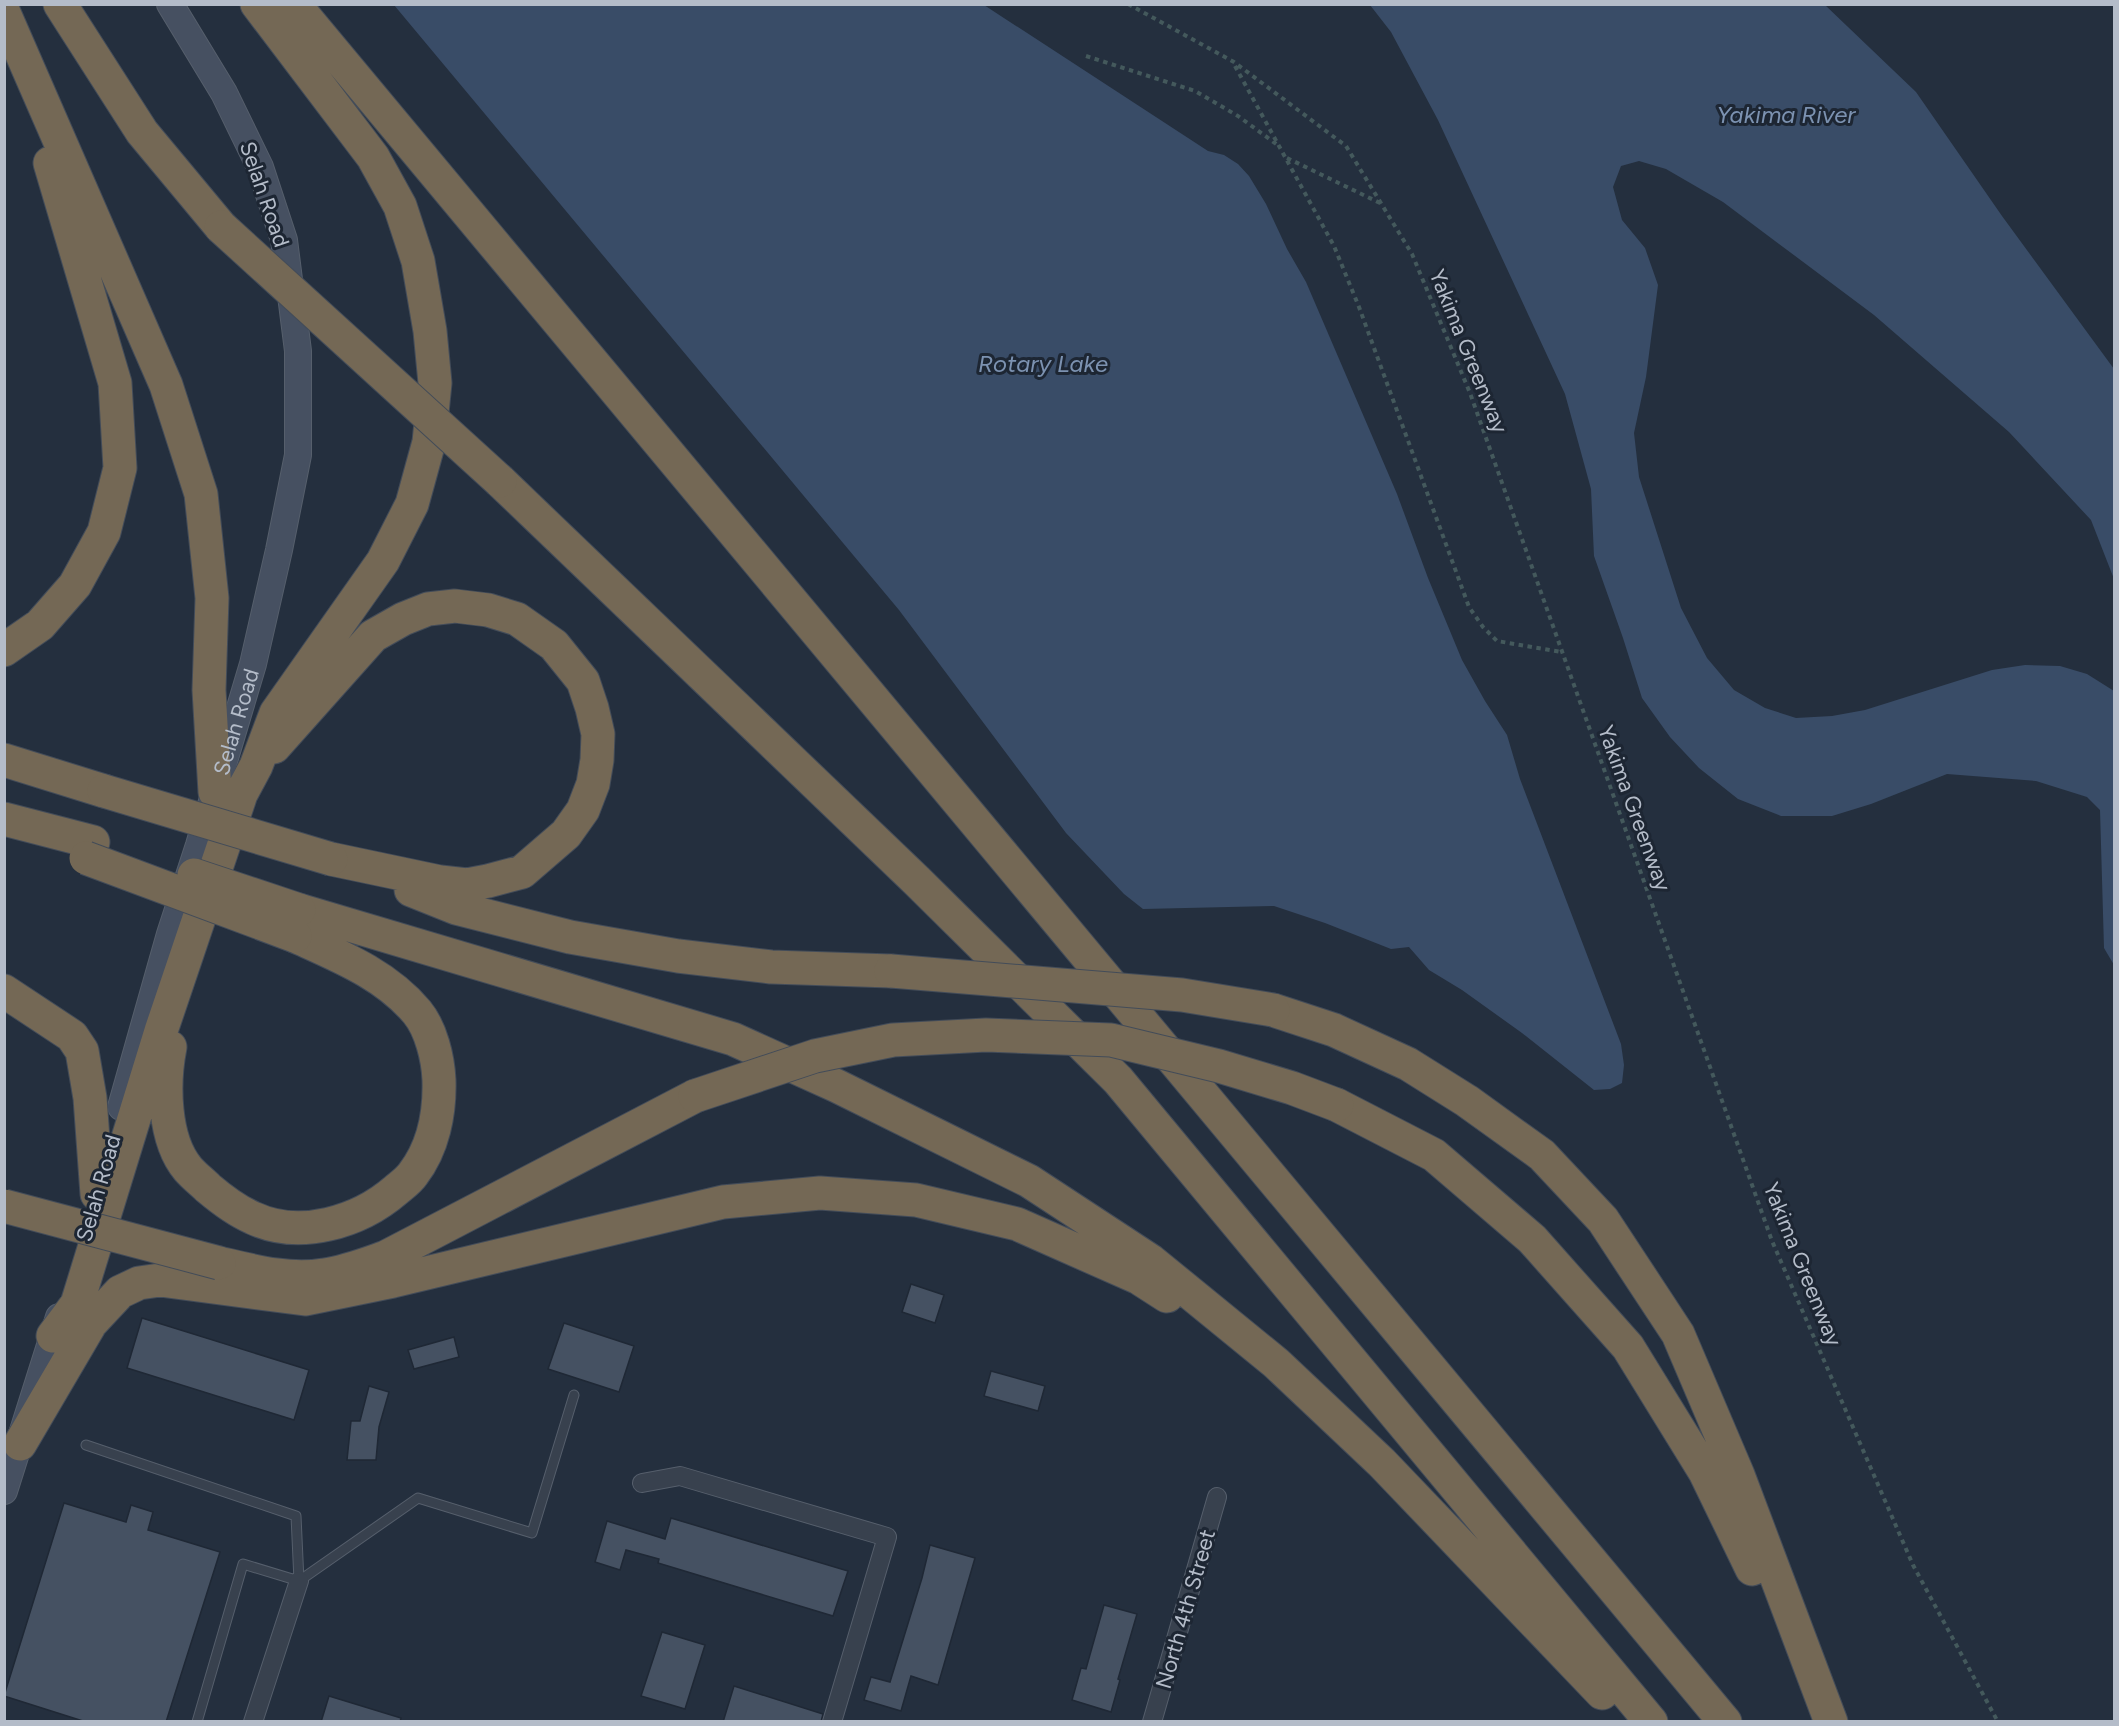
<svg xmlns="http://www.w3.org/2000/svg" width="2119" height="1726" font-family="Figtree,sans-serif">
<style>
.water{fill:#394c67}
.building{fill:#455162;stroke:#1f2835;stroke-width:1.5}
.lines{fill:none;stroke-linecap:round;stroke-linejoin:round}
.service-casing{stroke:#565f6c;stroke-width:11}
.minor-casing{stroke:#565f6c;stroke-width:20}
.secondary-casing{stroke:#565f6c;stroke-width:28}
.motorway-casing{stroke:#434c59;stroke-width:35}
.path{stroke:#44595c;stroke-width:4;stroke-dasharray:4.5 4.5;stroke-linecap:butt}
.service{stroke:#38414e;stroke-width:9}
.minor{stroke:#38414e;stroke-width:18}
.secondary{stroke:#465061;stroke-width:26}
.motorway{stroke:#746855;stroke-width:33}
.motorway-bridge-casing{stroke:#434c59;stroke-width:35;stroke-linecap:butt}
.motorway-bridge{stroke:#746855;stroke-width:33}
.labels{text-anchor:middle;stroke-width:6;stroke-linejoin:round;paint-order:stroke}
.street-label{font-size:22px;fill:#b4bcc9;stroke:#1d2633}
.water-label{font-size:24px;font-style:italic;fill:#7c92b1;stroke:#1d2633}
</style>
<rect width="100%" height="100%" fill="#242f3e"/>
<!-- water -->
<path class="water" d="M 394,5 L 984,5 L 1208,151 L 1224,155 L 1238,164 L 1249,176 L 1266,204 L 1287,249 L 1306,282 L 1397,494 L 1428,578 L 1462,660 L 1485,701 L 1507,735 L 1520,779 L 1621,1044 L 1624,1065 L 1622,1083 L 1610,1089 L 1594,1090 L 1522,1033 L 1462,990 L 1429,970 L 1409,947 L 1391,949 L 1325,923 L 1274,906 L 1143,909 L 1124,894 L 1066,833 L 899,610 Z
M 1370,5 L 1825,5 L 1916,92 L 2002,216 L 2114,369 L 2114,579 L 2091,520 L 2009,432 L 1874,315 L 1723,202 L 1666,169 L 1639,161 L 1621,166 L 1613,187 L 1622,220 L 1645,248 L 1658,285 L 1646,377 L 1634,433 L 1639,477 L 1681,608 L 1707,658 L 1734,690 L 1765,708 L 1796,718 L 1832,716 L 1865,710 L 1992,670 L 2025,665 L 2060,666 L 2087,674 L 2114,691 L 2114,965 L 2104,948 L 2100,810 L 2087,797 L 2036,781 L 1947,774 L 1871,804 L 1832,816 L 1781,816 L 1738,799 L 1699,768 L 1670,737 L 1642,698 L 1623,638 L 1594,556 L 1591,489 L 1565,394 L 1438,120 L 1391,32 Z"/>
<!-- building -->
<path class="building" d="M 911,1284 L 944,1295 L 935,1323 L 902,1312 Z
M 142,1318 L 309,1370 L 294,1420 L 127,1368 Z
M 564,1323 L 634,1346 L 619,1392 L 548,1369 Z
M 454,1337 L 459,1357 L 414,1369 L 408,1350 Z
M 991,1371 L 1045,1386 L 1038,1411 L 984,1396 Z
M 369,1386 L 389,1392 L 379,1427 L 376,1460 L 347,1460 L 351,1421 L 360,1421 Z
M 64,1503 L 126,1522 L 131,1505 L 153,1512 L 148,1530 L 220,1552 L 166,1722 L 86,1722 L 4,1696 Z
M 671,1518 L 848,1571 L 833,1616 L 658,1563 L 659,1559 L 626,1550 L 620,1570 L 595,1562 L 607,1521 L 665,1539 Z
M 930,1545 L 975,1558 L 938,1685 L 911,1676 L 901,1711 L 864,1700 L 871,1677 L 890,1682 L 922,1578 Z
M 1104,1605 L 1137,1614 L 1118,1679 L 1120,1680 L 1111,1712 L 1072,1700 L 1081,1668 L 1086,1669 Z
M 662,1632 L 705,1645 L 685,1709 L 641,1696 Z
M 734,1686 L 823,1714 L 821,1722 L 723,1722 Z
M 329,1696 L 401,1718 L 400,1722 L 321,1722 Z"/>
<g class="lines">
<!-- service casing -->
<g class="service-casing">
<path id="service" d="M 86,1445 L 296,1516 L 299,1581 L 418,1498 L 532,1533 L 574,1395
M 197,1722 L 243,1564 L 299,1581"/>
</g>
<!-- minor casing -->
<g class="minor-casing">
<path id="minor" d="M 642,1483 L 680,1476 L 887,1537 L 832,1722
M 253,1722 L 299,1581
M 1152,1722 L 1217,1497"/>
</g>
<!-- secondary casing -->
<g class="secondary-casing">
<g id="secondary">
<path id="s1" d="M 121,1107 L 170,934 L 199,845 L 253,664 L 279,550 L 298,455 L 298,351 L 284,240 L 260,167 L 224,93 L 170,4"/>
<path d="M 4,1491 L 59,1317"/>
</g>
</g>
<!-- motorway casing -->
<g class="motorway-casing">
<path id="motorway" d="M 60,4 L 142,132 L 221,227
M 294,4 L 1725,1722
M 4,13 L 166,385 L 201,494 L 212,598 L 209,690 L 215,792
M 500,481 L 917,881 L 1118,1080 L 1651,1722
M 4,650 L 40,625 L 75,585 L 104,532 L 120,468 L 115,383 L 50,163
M 274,747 L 373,636 L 403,619 L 428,609 L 455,606 L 488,610 L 517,619 L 554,645 L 583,681 L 592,708 L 598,734 L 597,760 L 593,784 L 583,810 L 566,834 L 522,872 L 488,881 L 467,885 L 440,882 L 331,859
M 4,760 L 104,791
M 4,819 L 93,842
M 411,890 L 456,908 L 570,937 L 678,956 L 771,967 L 891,971
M 299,910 L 733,1039 L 837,1086 L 1029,1181 L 1151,1261 L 1276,1363 L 1382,1463 L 1602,1693
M 4,991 L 72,1036 L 82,1051 L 90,1098 L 97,1194
M 1273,1010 L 1334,1030 L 1408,1064 L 1467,1101 L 1542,1155 L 1603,1220 L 1678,1334 L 1738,1475 L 1831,1722
M 170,1047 C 163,1083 163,1139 188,1169 C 194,1176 202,1182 208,1188 C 221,1199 237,1211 253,1218 C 300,1240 359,1222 396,1190 C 402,1185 409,1180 413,1174 C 433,1148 440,1113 439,1080 C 438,1058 431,1029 417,1012 C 385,974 339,956 295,936
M 1337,1105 L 1434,1155 L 1532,1239 L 1628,1347 L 1705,1472 L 1752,1569
M 219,1263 C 253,1271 289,1281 324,1275 C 346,1272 366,1264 386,1257 L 695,1096
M 53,1336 L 77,1304 L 161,1031 L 241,794 L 256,766 L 276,713 L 383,561 L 412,504 L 429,442 L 435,383 L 430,331 L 418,261 L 400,206 L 373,157 L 257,4
M 20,1444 L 91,1323 L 120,1292 L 139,1283 L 160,1280 L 305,1299 L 393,1281 L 723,1202 L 820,1193 L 916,1200 L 1017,1224 L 1139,1278 L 1167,1296"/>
</g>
<!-- path -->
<path class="path" d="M 1128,4 L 1234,62 L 1346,146 L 1412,254 L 1470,393 L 1772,1241 L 1913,1565 L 1998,1722
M 1086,56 L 1195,91 L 1238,116 L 1279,146
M 1235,66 L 1334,246 L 1359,307 L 1469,607 L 1483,627 L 1497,641 L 1562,652
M 1287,158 L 1380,203"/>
<!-- service -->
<use href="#service" class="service"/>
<!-- minor -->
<use href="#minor" class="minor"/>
<!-- secondary -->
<use href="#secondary" class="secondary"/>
<!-- motorway -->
<use href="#motorway" class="motorway"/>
<!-- motorway-bridge casing -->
<g class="motorway-bridge-casing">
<path id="motorway-bridge" d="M 221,227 L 500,481
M 104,791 L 331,859
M 86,858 L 295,936
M 194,875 L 299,910
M 891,971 L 1182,995 L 1273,1010
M 695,1096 L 815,1056 L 893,1040 L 986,1035 L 1111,1040 L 1219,1066 L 1292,1088 L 1337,1105
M 4,1206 L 219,1263"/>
</g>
<!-- motorway-bridge -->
<use href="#motorway-bridge" class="motorway-bridge"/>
</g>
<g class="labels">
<!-- street labels -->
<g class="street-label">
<text transform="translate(265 194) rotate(71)" y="8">Selah Road</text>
<text transform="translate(1469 351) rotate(68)" y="8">Yakima Greenway</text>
<text dy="8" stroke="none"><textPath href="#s1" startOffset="402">Selah Road</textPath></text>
<text transform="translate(1635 808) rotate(70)" y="8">Yakima Greenway</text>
<text transform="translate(98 1188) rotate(-74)" y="8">Selah Road</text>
<text transform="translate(1803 1264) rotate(68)" y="8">Yakima Greenway</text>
<text transform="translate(1185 1609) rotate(-74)" y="8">North 4th Street</text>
</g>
<!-- water labels -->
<g class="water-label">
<text x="1786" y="123">Yakima River</text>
<text x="1043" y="372">Rotary Lake</text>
</g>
</g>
<!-- border -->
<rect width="2119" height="1726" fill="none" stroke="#b4bcc9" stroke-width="12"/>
</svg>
